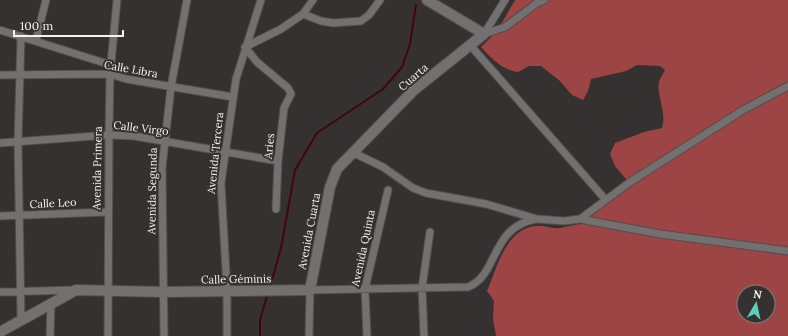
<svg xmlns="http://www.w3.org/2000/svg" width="788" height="336" font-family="Lora,serif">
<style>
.forest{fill:#9d4444;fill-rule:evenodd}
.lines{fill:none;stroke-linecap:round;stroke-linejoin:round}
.stream{stroke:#45040a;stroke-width:2}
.street-casing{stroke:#504d4d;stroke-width:9}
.secondary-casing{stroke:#504d4d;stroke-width:12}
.street{stroke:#747070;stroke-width:7}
.secondary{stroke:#747070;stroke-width:10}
.labels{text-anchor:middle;stroke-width:4;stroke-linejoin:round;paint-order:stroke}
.street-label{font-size:11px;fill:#f4f2f2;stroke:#353131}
</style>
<rect width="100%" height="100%" fill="#353131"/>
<!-- forest -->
<path class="forest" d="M 515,0 L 788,0 L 788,336 L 496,336 L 493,319 L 494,301 L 487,291 C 497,268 506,228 536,226 C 544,225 552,229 560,228 C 571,226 579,223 590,224 L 590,213 L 632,186 L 615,166 L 610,154 L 615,143 L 644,132 L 662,128 C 667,112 656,94 659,82 C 660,78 663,74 665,70 L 660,66 L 637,65 L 626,71 L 591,79 L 588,91 L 583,100 L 572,95 L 560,81 L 541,66 L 529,66 L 518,72 C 502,70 492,59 481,47 L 497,31 ZM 744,292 L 768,292 L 768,316 L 744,316 Z"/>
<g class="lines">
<!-- stream -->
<path class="stream" d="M 270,287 L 281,248 L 295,170 L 317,133 L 383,89 L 402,67 L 410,44 L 416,5
M 260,336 L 260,320 L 268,293"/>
<!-- street casing -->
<g class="street-casing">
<path id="street" d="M 303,14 L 321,21 L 333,23 L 361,21 L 369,15 L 380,0
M 0,30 L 111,65
M 484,34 L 505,27 L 537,3 L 544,0
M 484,34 L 505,0
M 36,40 L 46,0
M 470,45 L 605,199
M 0,75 L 110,74 L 126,79 L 233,97
M 0,143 L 109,135 L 134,136 L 278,161
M 352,152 L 383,167 L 413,188 L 426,193 L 486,204 L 537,219 L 564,221 L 580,219 L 660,234 L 788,251
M 276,209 L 278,161 L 284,108 L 291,94 L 288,88 L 257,62 L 245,47 L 281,29 L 303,14 L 313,0
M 0,216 L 108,212
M 580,219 L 630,182 L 743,110 L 788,86
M 0,292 L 74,290
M 21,320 L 18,142 L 21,36
M 50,336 L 51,303
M 108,336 L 109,135 L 110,74 L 117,0
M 164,336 L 162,168 L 171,87 L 187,0
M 227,336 L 227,290 L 221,183 L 236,79 L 261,0
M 309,336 L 310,290 L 468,287 C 499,275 490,227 536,219
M 367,336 L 365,289 L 388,190
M 424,336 L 422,288 L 430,232"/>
</g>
<!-- secondary casing -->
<g class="secondary-casing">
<path id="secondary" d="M 0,332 L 76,290 L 163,292 L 310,290 L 330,187 L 337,169 L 414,90 L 484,34 L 427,0"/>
</g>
<!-- street -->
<use href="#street" class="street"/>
<!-- secondary -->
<use href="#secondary" class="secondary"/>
</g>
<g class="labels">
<!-- street labels -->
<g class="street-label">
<text transform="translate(131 69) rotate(10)" y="4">Calle Libra</text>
<text transform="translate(413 77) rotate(-41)" y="4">Cuarta</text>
<text transform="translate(141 128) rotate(7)" y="4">Calle Virgo</text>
<text transform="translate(269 146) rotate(-84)" y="4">Aries</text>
<text transform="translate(215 153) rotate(-84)" y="4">Avenida Tercera</text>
<text transform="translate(97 168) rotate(-89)" y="4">Avenida Primera</text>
<text transform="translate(152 191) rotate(-89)" y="4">Avenida Segunda</text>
<text transform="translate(53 203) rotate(-3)" y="4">Calle Leo</text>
<text transform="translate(309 231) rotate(-79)" y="4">Avenida Cuarta</text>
<text transform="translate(363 248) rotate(-78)" y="4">Avenida Quinta</text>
<text transform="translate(236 279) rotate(-1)" y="4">Calle Géminis</text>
</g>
</g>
<!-- north arrow -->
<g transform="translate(756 304) rotate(9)"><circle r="19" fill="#353131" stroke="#817e7e"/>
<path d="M0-3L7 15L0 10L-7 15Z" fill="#5bcebc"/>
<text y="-6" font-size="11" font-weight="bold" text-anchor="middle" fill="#f4f2f2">N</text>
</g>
<!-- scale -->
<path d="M14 30v6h109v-6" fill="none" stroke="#f4f2f2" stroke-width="2"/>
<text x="20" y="30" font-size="12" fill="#f4f2f2" stroke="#353131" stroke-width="3" paint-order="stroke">100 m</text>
</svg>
